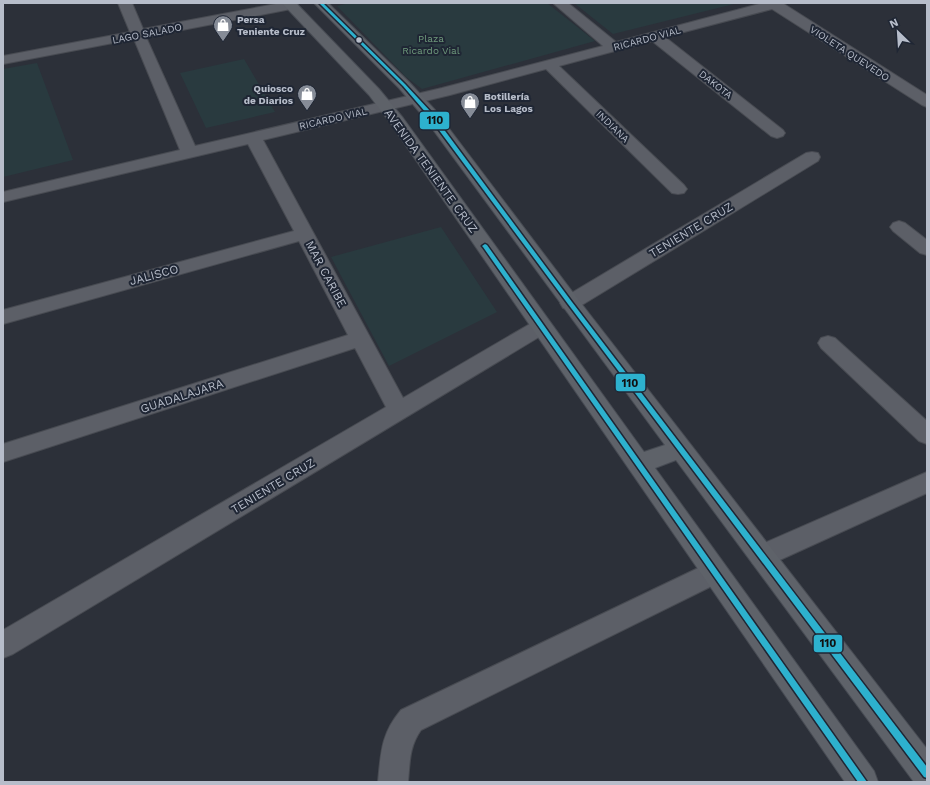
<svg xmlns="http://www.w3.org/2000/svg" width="930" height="785" font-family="'Work Sans',sans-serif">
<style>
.green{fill:#293a3f}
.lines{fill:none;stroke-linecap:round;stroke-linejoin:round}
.minor-casing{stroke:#484b52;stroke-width:2}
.major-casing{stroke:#474b53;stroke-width:2}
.minor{fill:#5c5f67;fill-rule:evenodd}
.major{fill:#5e6269;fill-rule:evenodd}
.bus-1-casing{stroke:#1f2634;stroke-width:3}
.bus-1{fill:#2db1ce;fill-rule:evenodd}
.bus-dot{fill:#b7bdca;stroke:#1f2634;stroke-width:1.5}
.labels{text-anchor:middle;stroke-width:4;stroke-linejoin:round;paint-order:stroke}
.far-poi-label{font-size:10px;font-weight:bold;fill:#b7bdca;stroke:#1f2634;text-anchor:start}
.far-street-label{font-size:10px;fill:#b7bdca;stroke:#1f2634}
.far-park-label{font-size:10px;fill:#6f9a7c;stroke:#1f2634}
.street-label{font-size:12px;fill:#b7bdca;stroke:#1f2634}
.line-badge{stroke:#1f2634;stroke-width:1.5}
.pale-badge-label{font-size:11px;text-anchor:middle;font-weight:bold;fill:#111}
</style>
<rect width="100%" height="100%" fill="#2c3039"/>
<!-- green -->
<path class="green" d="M 349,3 L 547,3 L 595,41 L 422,89 L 406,77 L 337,6 Z
M 574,3 L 738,3 L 613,34 Z
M 244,59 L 275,112 L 206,128 L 180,73 Z
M 37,63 L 73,160 L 3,177 L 3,69 Z
M 441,227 L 497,312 L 389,366 L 331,257 Z"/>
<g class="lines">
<!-- minor casing -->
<g class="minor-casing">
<path id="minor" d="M 118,3 L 132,3 L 143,29 L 281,3 L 296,3 L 298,5 L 296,8 L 291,9 L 146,37 L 195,146 L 442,88 L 603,46 L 553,3 L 568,3 L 616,42 L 763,3 L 785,3 L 784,4 L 927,95 L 927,107 L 922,105 L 772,9 L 665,37 L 783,130 L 785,133 L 783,136 L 777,138 L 771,136 L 652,41 L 559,66 L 684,185 L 687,189 L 684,193 L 678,194 L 672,193 L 546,69 L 450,95 L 263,140 L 403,398 L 535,321 L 542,319 L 549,321 L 552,326 L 549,331 L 13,654 L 3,658 L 3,630 L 386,407 L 355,348 L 3,462 L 3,444 L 348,335 L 299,241 L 3,324 L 3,310 L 294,231 L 248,144 L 3,202 L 3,192 L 180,150 L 134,39 L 3,64 L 3,56 L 130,32 Z
M 812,152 L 818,153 L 820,157 L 818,161 L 577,308 L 570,310 L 563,308 L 560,303 L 563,298 L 806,153 Z
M 899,221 L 905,223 L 927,240 L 927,255 L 920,253 L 893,231 L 890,227 L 893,223 Z
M 828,336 L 835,338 L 927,421 L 927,444 L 919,441 L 821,348 L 818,343 L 821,338 Z
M 927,472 L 927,493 L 771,564 L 762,567 L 753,564 L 749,556 L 753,548 Z
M 715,560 L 724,564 L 728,572 L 724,580 L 421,730 C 409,747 410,762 408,782 L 378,782 C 381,752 381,734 401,710 Z"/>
</g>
<!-- major casing -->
<g class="major-casing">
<path id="major" d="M 282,3 L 296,3 L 379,89 L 403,118 L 644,452 L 665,445 L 423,116 L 399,88 L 314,3 L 328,3 L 409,82 L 435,110 L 577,298 L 927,749 L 927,782 L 914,782 L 676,460 L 655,468 L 874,771 L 878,782 L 845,782 L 391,124 L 369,95 Z"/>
</g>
<!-- minor -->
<use href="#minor" class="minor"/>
<!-- major -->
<use href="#major" class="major"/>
<!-- bus-1 casing -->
<g class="bus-1-casing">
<path id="bus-1" d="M 319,3 L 323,3 L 405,84 L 431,112 L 572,302 L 927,767 L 927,778 L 924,777 L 568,304 L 427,114 L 403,86 Z
M 485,244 L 487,245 L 867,782 L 858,782 L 483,247 L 482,246 Z"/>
</g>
<!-- bus-1 -->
<use href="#bus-1" class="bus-1"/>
</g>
<!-- icons -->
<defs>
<g id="shop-pin" transform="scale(1)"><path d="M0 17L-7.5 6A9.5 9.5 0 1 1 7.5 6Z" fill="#868c97" stroke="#1f2634"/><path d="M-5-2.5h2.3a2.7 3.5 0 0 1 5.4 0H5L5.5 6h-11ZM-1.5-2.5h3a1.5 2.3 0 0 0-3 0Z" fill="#fff"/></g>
</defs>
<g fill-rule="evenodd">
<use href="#shop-pin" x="223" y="25"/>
<use href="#shop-pin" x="307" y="94"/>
<use href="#shop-pin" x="470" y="102"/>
</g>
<!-- markers -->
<circle class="bus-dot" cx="359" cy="40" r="3.5"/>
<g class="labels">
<!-- far-poi labels -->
<g class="far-poi-label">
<text x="237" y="23">Persa<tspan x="237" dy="12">Teniente Cruz</tspan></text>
<text x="293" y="92" text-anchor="end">Quiosco<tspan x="293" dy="12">de Diarios</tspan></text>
<text x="484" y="100">Botillería<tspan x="484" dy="12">Los Lagos</tspan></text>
</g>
<!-- far-street labels -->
<g class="far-street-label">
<text transform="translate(147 33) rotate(-11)" y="4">LAGO SALADO</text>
<text transform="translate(647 38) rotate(-15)" y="4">RICARDO VIAL</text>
<text transform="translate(850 53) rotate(33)" y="4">VIOLETA QUEVEDO</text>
<text transform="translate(716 84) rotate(38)" y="4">DAKOTA</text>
<text transform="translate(333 118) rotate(-13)" y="4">RICARDO VIAL</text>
<text transform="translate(613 126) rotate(44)" y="4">INDIANA</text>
</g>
<!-- far-park labels -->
<g class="far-park-label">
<text x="431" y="42">Plaza<tspan x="431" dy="12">Ricardo Vial</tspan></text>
</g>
<!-- street labels -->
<g class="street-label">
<text transform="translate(431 171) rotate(54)" y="4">AVENIDA TENIENTE CRUZ</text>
<text transform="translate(691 230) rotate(-31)" y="4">TENIENTE CRUZ</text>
<text transform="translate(326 274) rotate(62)" y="4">MAR CARIBE</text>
<text transform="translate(154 275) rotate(-15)" y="4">JALISCO</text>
<text transform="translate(182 396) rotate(-18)" y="4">GUADALAJARA</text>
<text transform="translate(273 486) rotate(-31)" y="4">TENIENTE CRUZ</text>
</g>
</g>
<g class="line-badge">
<rect x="419" y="111" width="31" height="19" rx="4" fill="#2db1ce"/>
<rect x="615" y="373" width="31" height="19" rx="4" fill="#2db1ce"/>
<rect x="813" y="634" width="30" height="19" rx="4" fill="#2db1ce"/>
</g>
<g class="pale-badge-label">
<text x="435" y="124">110</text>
<text x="630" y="387">110</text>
<text x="828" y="647">110</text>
</g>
<!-- border -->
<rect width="930" height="785" fill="none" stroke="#b7bdca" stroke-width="8"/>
<!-- north arrow -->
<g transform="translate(898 32) rotate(335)" stroke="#1f2634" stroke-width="3" paint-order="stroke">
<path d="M0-3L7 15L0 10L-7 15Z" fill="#b7bdca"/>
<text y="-6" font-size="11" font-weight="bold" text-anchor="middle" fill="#b7bdca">N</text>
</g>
</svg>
